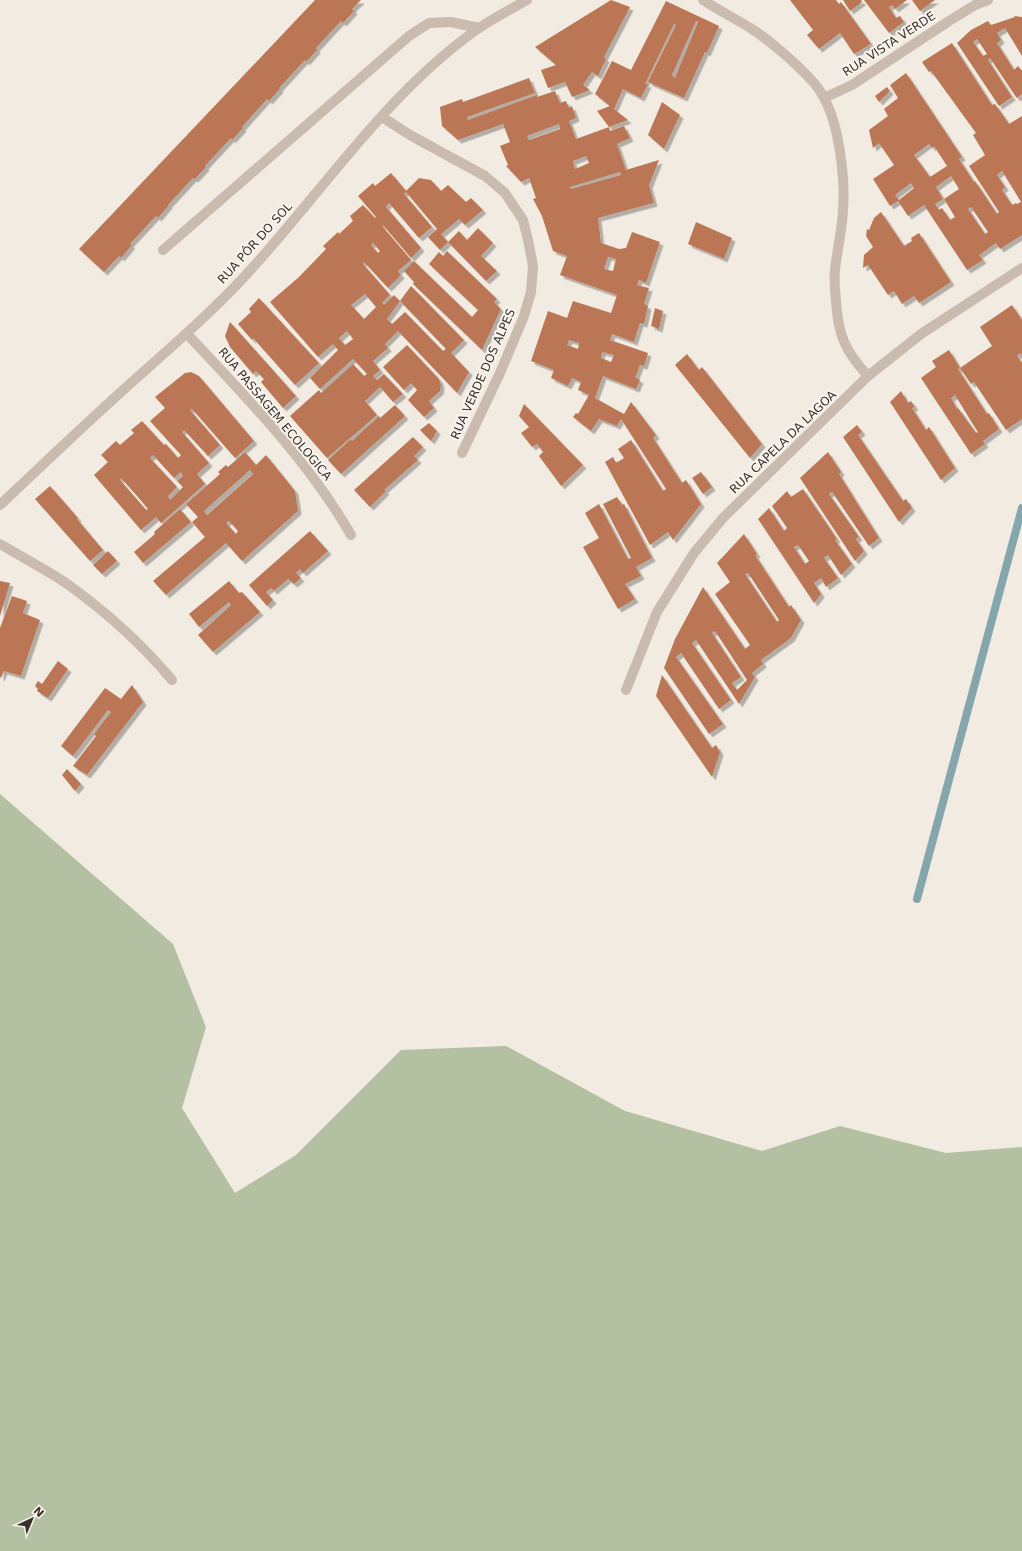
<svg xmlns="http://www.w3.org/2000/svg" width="1022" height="1551" font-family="'DejaVu Sans',sans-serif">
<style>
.green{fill:#b3c0a2}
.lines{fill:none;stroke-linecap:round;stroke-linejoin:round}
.stream{stroke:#83a7ac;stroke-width:8}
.building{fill:#b75;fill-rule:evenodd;filter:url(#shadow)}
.lane{stroke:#c9bcae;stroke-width:10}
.street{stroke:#c9bcae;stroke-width:10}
.labels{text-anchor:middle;stroke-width:4;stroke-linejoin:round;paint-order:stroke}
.street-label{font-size:12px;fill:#38312c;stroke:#f9f5ed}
</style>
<defs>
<filter id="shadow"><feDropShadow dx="3.5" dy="3.5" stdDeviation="0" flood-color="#0004"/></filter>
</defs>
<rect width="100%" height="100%" fill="#f1ebe1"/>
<!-- green -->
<path class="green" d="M 0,794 L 173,944 L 206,1027 L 182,1108 L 235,1193 L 296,1155 L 401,1050 L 506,1046 L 625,1111 L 762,1151 L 840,1126 L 946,1153 L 1022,1147 L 1022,1551 L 0,1551 Z"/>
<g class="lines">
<!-- stream -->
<path class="stream" d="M 917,899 L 1022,508"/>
</g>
<!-- building -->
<path class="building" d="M 315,0 L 361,0 L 352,9 L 354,11 L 343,23 L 341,21 L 316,48 L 317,50 L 306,62 L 305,60 L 279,88 L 280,89 L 269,101 L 267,99 L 242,127 L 243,128 L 232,140 L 231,138 L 205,166 L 206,167 L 195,179 L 193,178 L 168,205 L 169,205 L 158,218 L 156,216 L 130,244 L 132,245 L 121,258 L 119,256 L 104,272 L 79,249 Z
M 611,0 L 630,7 L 604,57 L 606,59 L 598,76 L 592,72 L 583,85 L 590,90 L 572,97 L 565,82 L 548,88 L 541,70 L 556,65 L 535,47 Z
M 790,0 L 836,0 L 839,4 L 841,2 L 871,44 L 854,54 L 840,33 L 819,49 L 807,35 L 813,30 Z
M 843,0 L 861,0 L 862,2 L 850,11 Z
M 864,0 L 907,0 L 895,9 L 892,5 L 889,7 L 896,18 L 900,16 L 904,22 L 889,33 Z
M 912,0 L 935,0 L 920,11 Z
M 666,1 L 719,26 L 707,53 L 705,52 L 684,98 L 648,82 L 676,25 L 674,24 L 645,84 L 648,84 L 641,98 L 623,89 L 614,109 L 628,120 L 609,127 L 597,111 L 610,106 L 595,94 L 612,61 L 631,70 ZM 696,21 L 698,22 L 675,78 L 672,75 Z
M 1014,16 L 1022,17 L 1022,56 L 1005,28 L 997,33 L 1001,40 L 997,43 L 1014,70 L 1018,66 L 1022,71 L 1022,94 L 1017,98 L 1016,97 L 990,58 L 988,60 L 1012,97 L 999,106 L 957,43 L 971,30 L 988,21 L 991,25 L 1015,17 ZM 977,39 L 987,54 L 983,56 L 973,42 Z
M 952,43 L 992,105 L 995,104 L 1009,124 L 1022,116 L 1022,235 L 1000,249 L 996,243 L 979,255 L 983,260 L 967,270 L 924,205 L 908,216 L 898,201 L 890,206 L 873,179 L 894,165 L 879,143 L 873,148 L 869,130 L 888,116 L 884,109 L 898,98 L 890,85 L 906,73 L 962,157 L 959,159 L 974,182 L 975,181 L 997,214 L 999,212 L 969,166 L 985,155 L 973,135 L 976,133 L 931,71 L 929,72 L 922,62 ZM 929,144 L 932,148 L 934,146 L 947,166 L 930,177 L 914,155 ZM 1002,171 L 1021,202 L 1017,204 L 1016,203 L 1012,205 L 1002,190 L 1005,187 L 997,175 ZM 951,176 L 959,189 L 944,199 L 955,217 L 950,220 L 942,208 L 939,210 L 935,204 L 943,199 L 936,187 ZM 911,183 L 914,188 L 899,200 L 895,195 ZM 971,207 L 988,232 L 985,234 L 968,209 Z
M 529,78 L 535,93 L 467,117 L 468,120 L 537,95 L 537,97 L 555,91 L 560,103 L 566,101 L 569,108 L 572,106 L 576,118 L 569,121 L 576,139 L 609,127 L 610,131 L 624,126 L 630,138 L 617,144 L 626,170 L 659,160 L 649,185 L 654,203 L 598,218 L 601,243 L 619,249 L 626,248 L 632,232 L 660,242 L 646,283 L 639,280 L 637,285 L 649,288 L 644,304 L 648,306 L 644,324 L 640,323 L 634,342 L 612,334 L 610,340 L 648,353 L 644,366 L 640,365 L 636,376 L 635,377 L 640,380 L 636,389 L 603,376 L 595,398 L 624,414 L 631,402 L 656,435 L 653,438 L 682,483 L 686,480 L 701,504 L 673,540 L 668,532 L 650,545 L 605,462 L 613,457 L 616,463 L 624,458 L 618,449 L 631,440 L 663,491 L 666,489 L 621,419 L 617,426 L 599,419 L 591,431 L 573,417 L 576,413 L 578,414 L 589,395 L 578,390 L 581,382 L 572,378 L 568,386 L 551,378 L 554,370 L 531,361 L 548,311 L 567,318 L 573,301 L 611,313 L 617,295 L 560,275 L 567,256 L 553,251 L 542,216 L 533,199 L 536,198 L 529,178 L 521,182 L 506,166 L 508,165 L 500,146 L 510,142 L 503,124 L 458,140 L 442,126 L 440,107 L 462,99 L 463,102 ZM 559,124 L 560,129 L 529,140 L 527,136 ZM 586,156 L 589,163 L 575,169 L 573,161 ZM 620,172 L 621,175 L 571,189 L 570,187 ZM 608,257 L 616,259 L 613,271 L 604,269 ZM 569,340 L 579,343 L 578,349 L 567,345 ZM 602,352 L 614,355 L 611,362 L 601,358 Z
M 887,87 L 890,91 L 879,102 L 875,96 Z
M 662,102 L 680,115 L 664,149 L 648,135 Z
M 391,173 L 406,191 L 419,178 L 431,180 L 441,191 L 448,185 L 466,202 L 471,198 L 483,210 L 465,225 L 459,219 L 441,234 L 448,242 L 440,250 L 428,237 L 437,229 L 406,192 L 404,194 L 432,227 L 419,238 L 389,203 L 386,207 L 421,248 L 411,258 L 383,225 L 382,226 L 411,260 L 398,271 L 401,275 L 388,288 L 364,262 L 363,264 L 390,295 L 382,303 L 384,305 L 394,295 L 400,301 L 387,319 L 392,324 L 405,312 L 443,351 L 446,349 L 400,301 L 411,286 L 464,340 L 451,353 L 469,372 L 457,393 L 398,331 L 385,344 L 388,348 L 373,361 L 380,370 L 373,376 L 377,380 L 384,374 L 403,394 L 393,402 L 380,387 L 365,401 L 377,415 L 327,458 L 290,416 L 319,390 L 321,393 L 353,364 L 364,376 L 367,374 L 353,359 L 320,389 L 310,378 L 338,350 L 333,344 L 318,357 L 270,302 L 299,277 L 326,249 L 323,246 L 338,232 L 339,234 L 353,221 L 350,216 L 363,205 L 375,218 L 376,217 L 358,196 L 373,183 L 375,186 ZM 373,243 L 380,251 L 378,253 L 371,245 ZM 365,294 L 376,307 L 364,319 L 351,305 ZM 347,331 L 353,339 L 345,345 L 339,338 Z
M 881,212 L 904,246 L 912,241 L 911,238 L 919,233 L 951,282 L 919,303 L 914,296 L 902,304 L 894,291 L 888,295 L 868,265 L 863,268 L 864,255 L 873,247 L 866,236 L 867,229 L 869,230 L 874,218 Z
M 696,222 L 732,238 L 724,259 L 688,244 Z
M 478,228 L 493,243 L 481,256 L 497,271 L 486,281 L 448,242 L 459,231 L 467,240 Z
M 447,251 L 497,299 L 494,302 L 501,309 L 482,350 L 413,284 L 414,282 L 404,271 L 414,261 L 472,317 L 478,310 L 429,264 L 439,252 L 443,256 Z
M 259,298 L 319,363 L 295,385 L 253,338 L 252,340 L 238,324 L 251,312 L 249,309 Z
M 1012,305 L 1022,320 L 1022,356 L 1020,353 L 1017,356 L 1022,363 L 1022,419 L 1006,430 L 974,382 L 971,384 L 960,368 L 992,346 L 980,327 Z
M 655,308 L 663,311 L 659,329 L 651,326 Z
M 230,322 L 296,396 L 283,408 L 261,382 L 264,379 L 256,371 L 253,374 L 230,347 L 225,336 Z
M 407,345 L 439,379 L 441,385 L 440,391 L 429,401 L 434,408 L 424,417 L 408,400 L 417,390 L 411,383 L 404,390 L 383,367 Z
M 949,350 L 960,368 L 958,369 L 987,414 L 989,413 L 999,429 L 983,441 L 985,444 L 971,454 L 921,378 L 936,367 L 932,361 ZM 955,395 L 974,426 L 978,432 L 976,433 L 958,408 L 957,409 L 951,398 Z
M 687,354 L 699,370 L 702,367 L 762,444 L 750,458 L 675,365 Z
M 191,372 L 199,376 L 254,441 L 235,458 L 192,409 L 190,410 L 220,445 L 208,456 L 184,430 L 182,432 L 209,463 L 197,474 L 205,484 L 161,523 L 156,517 L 141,530 L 94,475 L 108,462 L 101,455 L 116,441 L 120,445 L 134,433 L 131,430 L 142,421 L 164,445 L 166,444 L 178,458 L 181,455 L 150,421 L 165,408 L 155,397 L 185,373 ZM 153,455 L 174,478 L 181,472 L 183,476 L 177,481 L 183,487 L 170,500 L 168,496 L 177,487 L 150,458 ZM 121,478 L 138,497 L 148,509 L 146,510 L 120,480 Z
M 901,391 L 908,403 L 911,401 L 915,407 L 912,408 L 926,430 L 929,427 L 955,468 L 941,480 L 890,402 Z
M 524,404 L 583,465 L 561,486 L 539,456 L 543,452 L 537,444 L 532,447 L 521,433 L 529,427 L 519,416 Z
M 395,405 L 405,416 L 341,474 L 328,460 L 351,439 L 352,441 L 379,416 L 380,418 Z
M 429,423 L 437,431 L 431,441 L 420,430 Z
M 857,425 L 862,432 L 858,435 L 903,501 L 906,499 L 912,508 L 899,522 L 843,437 Z
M 413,437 L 423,447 L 414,456 L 418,460 L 384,490 L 386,491 L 370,507 L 354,490 Z
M 245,452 L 256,465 L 266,455 L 295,491 L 298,511 L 242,561 L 226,543 L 166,595 L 153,581 L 205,537 L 192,522 L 198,517 L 186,504 L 220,474 L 218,472 L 226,465 L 228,467 ZM 250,470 L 253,474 L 207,515 L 204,511 ZM 229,521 L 238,531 L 236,534 L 226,523 Z
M 828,452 L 841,472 L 839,474 L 879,538 L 869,546 L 832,492 L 829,494 L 859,537 L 856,539 L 864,551 L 855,561 L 800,478 Z
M 701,472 L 712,487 L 703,494 L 692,478 Z
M 50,486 L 78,518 L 77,519 L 103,550 L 90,561 L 35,499 Z
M 803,489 L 837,539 L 835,540 L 852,564 L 841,575 L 828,555 L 824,558 L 838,578 L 826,587 L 821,578 L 814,583 L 821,594 L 814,603 L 758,519 L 769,508 L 784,531 L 787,528 L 772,506 L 787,491 L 791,497 ZM 798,545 L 809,561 L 805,564 L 794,547 Z
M 617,497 L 622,505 L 624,504 L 652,558 L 636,567 L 641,576 L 625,584 L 635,599 L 618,609 L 583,547 L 599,538 L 585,513 L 599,504 L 628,559 L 631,558 L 603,504 Z
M 180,509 L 191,522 L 143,563 L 134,552 L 155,534 L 154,532 Z
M 310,531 L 328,551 L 303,573 L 300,569 L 296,573 L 301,578 L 294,584 L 288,579 L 274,591 L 271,588 L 266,592 L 273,600 L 267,606 L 249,585 Z
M 744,534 L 757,554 L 755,555 L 789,607 L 791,605 L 801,620 L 791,638 L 761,660 L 763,664 L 752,673 L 755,677 L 739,704 L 696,640 L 692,643 L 731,700 L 719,709 L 681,653 L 676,657 L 723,724 L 709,734 L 664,668 L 675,639 L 703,587 L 745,649 L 750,645 L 715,594 L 730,582 L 717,563 ZM 748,573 L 779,620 L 777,622 L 745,574 ZM 715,631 L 747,680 L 737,690 L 732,683 L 741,677 L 712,633 Z
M 108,551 L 117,561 L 102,574 L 93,565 Z
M 0,581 L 10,583 L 0,616 Z
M 229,581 L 239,593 L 242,592 L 260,612 L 213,652 L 198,635 L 231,605 L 229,602 L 199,627 L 189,614 Z
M 12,596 L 27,601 L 23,613 L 40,620 L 21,676 L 4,671 L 1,678 L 0,677 L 0,628 Z
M 58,661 L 68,669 L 48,698 L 37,691 L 38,689 L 35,686 L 38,681 L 42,684 Z
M 662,675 L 712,748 L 716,745 L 720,752 L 712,777 L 656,696 Z
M 132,685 L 143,702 L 87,775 L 73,766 L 96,736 L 94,734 L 111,712 L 108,710 L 73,756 L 61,746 L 105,688 L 121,699 Z
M 67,769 L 81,784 L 75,791 L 62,775 Z"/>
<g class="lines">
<!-- lane -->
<path class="lane" d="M 163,250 L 409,36 L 429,23 L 451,22 L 479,28"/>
<!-- street -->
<path class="street" d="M 703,0 C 720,11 738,20 755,31 C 773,43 800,67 814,83 C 826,97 833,117 837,135 C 842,160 845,185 843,210 C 842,231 837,250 835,270 C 834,280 835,291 836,301 C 838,335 845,351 868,376
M 824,98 L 852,85 L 949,21 L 975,5 L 988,0
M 382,117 L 410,135 L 485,176 L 505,193 L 523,220 L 528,240 L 533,266 L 531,292 L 524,316 L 500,373 L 462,453
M 187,334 C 246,397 308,460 351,535
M 0,505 C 40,467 80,429 121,392 C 163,354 206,318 245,276 C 321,194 386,93 479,28 C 494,18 511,9 527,0
M 0,544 C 22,557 45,569 66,583 C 105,611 141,643 172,680
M 626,690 L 657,612 L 694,553 L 723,518 L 868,376 L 921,334 L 1022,268"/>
</g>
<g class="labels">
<!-- street labels -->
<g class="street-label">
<text transform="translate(889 44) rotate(-33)" y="4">RUA VISTA VERDE</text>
<text transform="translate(255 243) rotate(-48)" y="4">RUA PÔR DO SOL</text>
<text transform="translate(483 374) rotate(-66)" y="4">RUA VERDE DOS ALPES</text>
<text transform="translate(275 414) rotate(50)" y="4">RUA PASSAGEM ECOLOGICA</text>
<text transform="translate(783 442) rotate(-44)" y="4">RUA CAPELA DA LAGOA</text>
</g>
</g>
<!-- north arrow -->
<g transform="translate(32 1519) rotate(44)" stroke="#f9f5ed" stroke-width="3" paint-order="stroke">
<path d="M0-3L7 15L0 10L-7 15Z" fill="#38312c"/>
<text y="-6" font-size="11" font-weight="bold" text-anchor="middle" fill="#38312c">N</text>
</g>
</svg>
